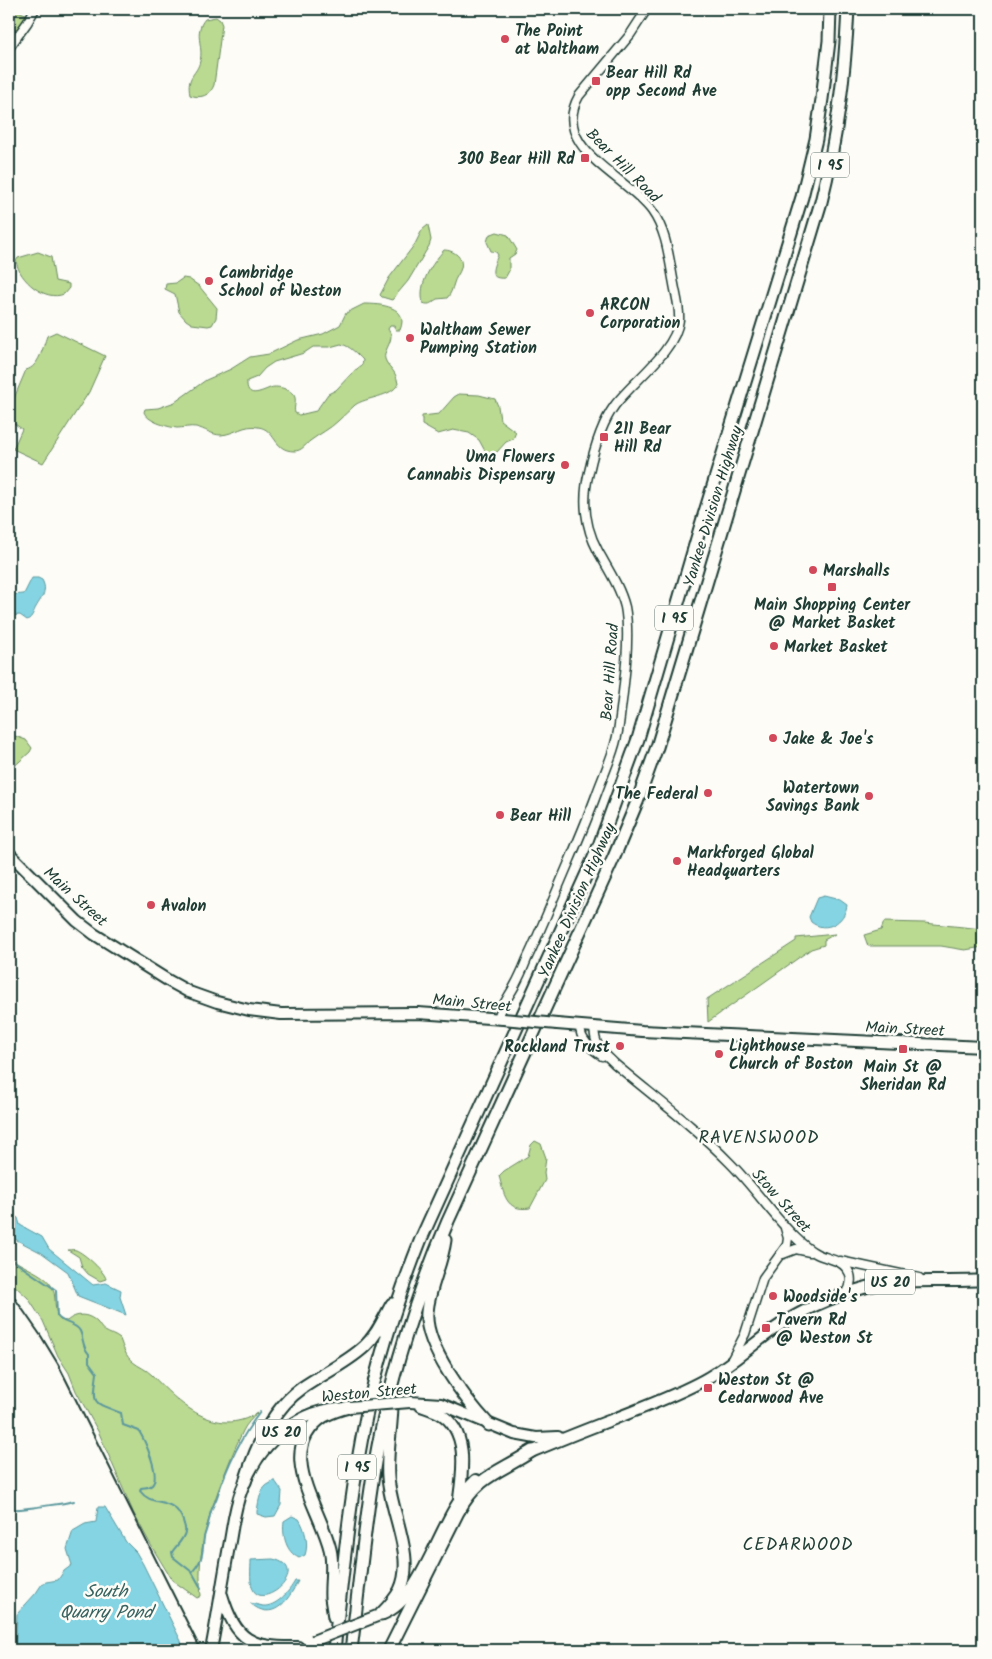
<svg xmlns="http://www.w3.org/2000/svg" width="992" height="1659" font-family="Kalam,sans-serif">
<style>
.green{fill:#bad991;stroke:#6c8b62;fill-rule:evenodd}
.water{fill:#85d4e3;stroke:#5c989d}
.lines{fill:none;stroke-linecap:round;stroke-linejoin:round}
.stream{stroke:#5c989d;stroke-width:2}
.minor-casing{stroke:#1f3d34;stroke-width:11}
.major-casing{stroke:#1f3d34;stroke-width:14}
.highway-casing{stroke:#1f3d34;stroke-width:15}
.minor{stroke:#fdfcf7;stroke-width:8}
.major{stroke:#fdfcf7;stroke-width:10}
.highway{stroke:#fdfcf7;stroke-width:11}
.rail{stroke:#1f3d34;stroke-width:2}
.major-bridge-casing{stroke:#1f3d34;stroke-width:14;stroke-linecap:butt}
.major-bridge{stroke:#fdfcf7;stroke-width:10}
.poi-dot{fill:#d1495b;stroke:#fdfcf7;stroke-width:2}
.labels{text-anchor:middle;stroke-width:5;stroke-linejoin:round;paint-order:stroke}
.shield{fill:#fdfcf7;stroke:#62766e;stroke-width:1}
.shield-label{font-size:15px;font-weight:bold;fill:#1f3d34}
.poi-label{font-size:16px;font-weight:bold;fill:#1f3d34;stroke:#fdfcf7;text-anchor:start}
.street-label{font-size:16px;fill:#1f3d34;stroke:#fdfcf7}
.neighbourhood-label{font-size:18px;letter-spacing:1px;fill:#1f3d34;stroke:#fdfcf7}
.water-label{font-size:18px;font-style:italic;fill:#386360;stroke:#fdfcf7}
</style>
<rect width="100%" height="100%" fill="#fdfcf7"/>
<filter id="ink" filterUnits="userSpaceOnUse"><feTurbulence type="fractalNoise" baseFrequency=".02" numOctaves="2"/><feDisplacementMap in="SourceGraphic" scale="10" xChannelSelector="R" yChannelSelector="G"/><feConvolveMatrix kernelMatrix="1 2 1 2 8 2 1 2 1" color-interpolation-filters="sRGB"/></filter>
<g filter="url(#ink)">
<!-- green -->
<path class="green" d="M 9,9 L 13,9 L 28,15 L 9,40 Z
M 216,17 L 220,20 L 222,25 L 214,85 C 210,96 200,99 190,95 C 186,75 197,75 200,61 C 204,46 193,33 205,19 Z
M 428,225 L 431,240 L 429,246 L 408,281 L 392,300 L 382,297 L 380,295 L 389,278 L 415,244 L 422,230 Z
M 497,232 L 508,235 L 517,250 L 515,254 L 509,258 L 509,271 L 505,278 C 486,280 494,265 498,255 L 496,252 L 491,251 L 487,242 L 489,235 Z
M 444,250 C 453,250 464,257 461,268 C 460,273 455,278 454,283 C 452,289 451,294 447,298 L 437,299 C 432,302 430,306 423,303 C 418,283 432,264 444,250 Z
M 38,252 L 51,257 L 55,281 L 69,284 L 69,288 L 64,294 C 45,302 19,280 16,261 L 18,258 Z
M 183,278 L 189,279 L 199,286 L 217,308 L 216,318 L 212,325 L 208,326 L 192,324 L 186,320 L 179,312 L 175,294 L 165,289 L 166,284 L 176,283 Z
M 364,304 C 380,304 410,306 400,330 L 396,330 L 394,326 L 390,326 L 388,329 C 389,331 391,334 391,336 C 391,344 383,352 385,359 C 388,368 396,369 398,384 C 392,397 366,397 355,405 C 349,410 344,416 338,421 C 330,429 319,434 310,441 C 305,445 302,451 294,451 C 273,451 276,429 258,427 C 244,424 235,434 221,435 C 212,435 205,429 196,427 C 190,426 183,428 177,428 C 167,427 147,421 144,412 L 145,409 L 158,408 L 175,402 L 206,380 L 231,369 L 250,357 L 269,354 L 298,340 L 323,334 L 340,325 L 346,313 ZM 341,344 C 350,346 357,354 363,360 L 362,365 L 353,372 L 336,390 L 328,394 L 316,411 L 299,415 L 295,413 C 293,407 298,399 293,394 C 289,389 276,385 270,388 C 260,392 246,399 247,381 L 257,377 L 265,368 L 274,362 L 304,353 L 313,347 L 330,347 Z
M 56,332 L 105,356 L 89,392 L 43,463 L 13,449 L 22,429 L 9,420 L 9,410 L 26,370 C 39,367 43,347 47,336 Z
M 459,394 L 479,395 L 495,399 L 498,406 L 500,420 L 516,432 L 513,439 L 506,442 L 497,452 L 491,455 L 485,451 L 479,440 L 469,433 L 453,430 L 438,434 L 422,425 L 422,416 L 439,414 L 454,397 Z
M 15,736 L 26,740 L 32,748 L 30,752 L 9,771 L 9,737 Z
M 884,922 L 924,923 L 983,929 L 983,947 L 965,950 L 941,946 L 868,946 L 864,935 L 881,930 Z
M 835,934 L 824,940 L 824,945 L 811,949 L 708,1022 L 707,999 L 796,941 L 796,938 Z
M 535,1141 L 541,1144 L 546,1158 L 544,1173 L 545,1180 L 530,1208 C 505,1212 504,1193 499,1176 L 504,1171 L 528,1156 L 531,1145 Z
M 68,1250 C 71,1250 74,1249 76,1250 C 84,1253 105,1272 106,1279 L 100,1281 L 88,1274 L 82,1267 L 79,1257 Z
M 9,1256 C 20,1267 43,1272 51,1285 C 58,1296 52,1309 60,1320 L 67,1321 C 76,1313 88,1313 97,1322 C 100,1325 101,1329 105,1331 C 110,1334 115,1335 120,1339 C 123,1347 126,1357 133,1362 C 139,1367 146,1369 152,1375 C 178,1403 216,1439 257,1413 C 252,1419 246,1424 243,1431 C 233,1451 226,1471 218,1491 C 205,1528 197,1556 201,1596 L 197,1598 L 172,1580 L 152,1547 L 134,1514 L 99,1433 L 76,1391 L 69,1373 L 58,1356 L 43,1321 L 28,1298 L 15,1286 L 9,1277 Z"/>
<!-- water -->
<path class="water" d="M 32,578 L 38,578 L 42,580 C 48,591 42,597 36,607 C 33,612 33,617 27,620 L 20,615 L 9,616 L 9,595 L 24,594 Z
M 824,896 L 840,900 L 847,905 C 845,922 826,934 811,922 L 809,917 L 817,898 Z
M 9,1213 L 18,1218 L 20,1225 L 42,1237 L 49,1249 L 93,1285 L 106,1283 L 121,1290 L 120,1297 L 126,1315 L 78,1296 L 68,1272 L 42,1253 L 9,1236 Z
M 272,1481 L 275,1481 L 282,1491 L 281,1505 L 275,1516 L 266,1517 L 257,1514 L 257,1511 C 259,1500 260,1487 271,1483 Z
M 98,1507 L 105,1507 L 126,1542 L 136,1552 L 143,1564 L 181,1641 L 183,1650 L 15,1650 L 17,1614 L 36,1593 L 42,1584 L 46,1582 L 58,1580 L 64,1571 L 72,1565 L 67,1549 L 73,1531 L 85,1524 L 96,1522 Z
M 292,1516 L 299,1519 C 305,1528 309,1544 305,1555 L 299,1558 C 286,1552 282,1535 284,1521 Z
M 273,1559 C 312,1568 265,1609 254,1591 C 249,1584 251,1569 251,1560 Z
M 295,1581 L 298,1581 C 288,1601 273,1623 250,1603 C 254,1604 259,1605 263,1606 C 276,1607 289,1592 295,1581 Z"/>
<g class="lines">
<!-- stream -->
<path class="stream" d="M 9,1258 L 56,1290 L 57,1316 C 64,1325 75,1322 80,1331 C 84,1340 82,1347 89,1354 L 89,1362 L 97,1373 C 93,1406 91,1401 121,1413 L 123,1425 L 139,1431 C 145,1441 161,1476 152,1485 C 149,1488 145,1487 141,1488 L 140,1491 C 152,1508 174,1495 183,1521 C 184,1524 186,1529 185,1532 C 184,1539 176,1546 172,1552 L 173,1557 L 192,1572 L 201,1588
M 9,1509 C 19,1510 27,1508 37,1507 C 50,1505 62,1504 74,1501
M 192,1572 C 204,1559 202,1553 204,1537 C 206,1530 209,1523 210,1515 C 211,1509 215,1503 217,1497 C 227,1466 240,1438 260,1412"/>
<!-- minor casing -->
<g class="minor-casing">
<path id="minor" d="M 9,48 L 27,23 L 35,9
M 498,1019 C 501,1006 508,998 514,987 C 519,978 523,969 527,959 C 538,936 548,912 558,888 C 571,857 585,826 597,793 C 605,771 616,749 619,725 C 623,693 631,638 625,607 C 620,587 608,569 598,551 C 585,527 582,499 589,472 C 594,449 601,424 615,405 C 633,381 676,351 679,320 C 680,308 676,296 674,284 C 669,259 667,232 652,211 C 627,176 549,148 579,96 L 630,35 L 647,9
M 580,1026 C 580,1041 591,1048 602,1056
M 594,1027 C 595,1048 601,1050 615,1064 C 653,1096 695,1127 730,1163 C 754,1187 772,1215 796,1238 C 802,1244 809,1250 817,1254 C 827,1259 840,1259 847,1269 C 853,1276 851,1286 847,1293
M 783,1254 L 796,1249 L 810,1252
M 840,1261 L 919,1278
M 731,1361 L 745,1334 L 763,1278 L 787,1245 L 788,1238 L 785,1228"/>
</g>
<!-- major casing -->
<g class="major-casing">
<path id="major" d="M 9,853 L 77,921 L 94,934 L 169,981 L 189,992 L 217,1002 L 249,1010 L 281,1014 L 418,1013 L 503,1019
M 557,1024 L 642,1031 L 983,1047
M 410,1402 L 441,1404 L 514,1434 L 536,1438 L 558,1437
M 421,1406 C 427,1408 433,1410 439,1413 C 469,1430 463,1470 459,1498
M 526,1454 C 555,1442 584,1430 614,1419 C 644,1407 675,1396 704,1380 C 729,1366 751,1346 774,1329 C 801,1310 835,1296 867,1287 C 905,1277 944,1283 983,1280
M 222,1595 C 236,1641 251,1648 298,1647
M 383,1614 C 426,1597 439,1514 476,1480
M 211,1650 C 218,1614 223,1578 230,1541 C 233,1524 235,1506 242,1489 C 258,1447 292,1413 338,1408"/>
</g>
<!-- highway casing -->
<g class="highway-casing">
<path id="highway" d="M 445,1240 C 442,1264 429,1287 427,1312 C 424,1346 466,1400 489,1425
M 245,1482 C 255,1449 272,1409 302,1388 C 322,1374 347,1363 365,1346 C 378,1334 384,1318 392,1304
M 381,1614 C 388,1607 395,1600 400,1590 C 416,1557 390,1512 388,1477 C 386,1453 392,1428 392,1404
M 334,1617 C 333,1611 332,1604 331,1598 C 330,1582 334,1565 330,1549 C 320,1507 273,1450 324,1416 C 332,1412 341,1409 349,1407
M 334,1650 C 343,1573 350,1494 366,1417 C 379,1356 398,1297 421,1239 L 597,851 L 638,739 L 700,528 L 802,197 L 816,139 L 822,99 L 829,41 L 830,9
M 351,1650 C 360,1582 365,1514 378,1446 C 393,1368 417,1294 448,1221 L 614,857 L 637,802 L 657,747 L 821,202 C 837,138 845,74 848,9
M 389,1650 L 458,1512 C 479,1474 499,1473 532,1451"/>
</g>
<!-- minor -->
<use href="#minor" class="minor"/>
<!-- major -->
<use href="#major" class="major"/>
<!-- highway -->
<use href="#highway" class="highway"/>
<!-- rail -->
<path class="rail" d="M 9,1290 L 41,1336 L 58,1364 L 201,1650"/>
<!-- major-bridge casing -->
<g class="major-bridge-casing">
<path id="major-bridge" d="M 503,1019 L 557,1024
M 349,1407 L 410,1402
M 313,1641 L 377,1616"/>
</g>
<!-- major-bridge -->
<use href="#major-bridge" class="major-bridge"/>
</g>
</g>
<!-- markers -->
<g class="poi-dot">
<circle cx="505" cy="39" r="5"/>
<rect x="591" y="76" width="10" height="10" rx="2.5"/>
<rect x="580" y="153" width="10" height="10" rx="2.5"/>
<circle cx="209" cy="281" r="5"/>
<circle cx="590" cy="313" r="5"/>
<circle cx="410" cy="338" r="5"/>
<rect x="599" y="432" width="10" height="10" rx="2.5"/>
<circle cx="565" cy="465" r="5"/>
<circle cx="813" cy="570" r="5"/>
<rect x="827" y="582" width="10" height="10" rx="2.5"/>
<circle cx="774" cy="646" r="5"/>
<circle cx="773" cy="738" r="5"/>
<circle cx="708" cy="793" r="5"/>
<circle cx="869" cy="796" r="5"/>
<circle cx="500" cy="815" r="5"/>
<circle cx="677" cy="861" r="5"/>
<circle cx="151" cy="905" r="5"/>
<circle cx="620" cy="1046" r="5"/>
<rect x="898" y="1044" width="10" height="10" rx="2.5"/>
<circle cx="719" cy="1054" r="5"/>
<circle cx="773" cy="1296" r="5"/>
<rect x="761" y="1323" width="10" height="10" rx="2.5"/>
<rect x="703" y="1383" width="10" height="10" rx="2.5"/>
</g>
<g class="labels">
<!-- shield labels -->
<g class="shield">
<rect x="811" y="152.5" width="38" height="25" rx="4"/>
<rect x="655" y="605.5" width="38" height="25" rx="4"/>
<rect x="865" y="1269.5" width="50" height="25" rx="4"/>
<rect x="256" y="1419.5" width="50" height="25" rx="4"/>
<rect x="338" y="1454.5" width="38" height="25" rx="4"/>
</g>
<g class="shield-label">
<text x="830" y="170">I 95</text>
<text x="674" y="623">I 95</text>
<text x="890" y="1287">US 20</text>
<text x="281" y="1437">US 20</text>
<text x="357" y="1472">I 95</text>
</g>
<!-- poi labels -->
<g class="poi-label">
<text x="515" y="36">The Point<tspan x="515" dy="18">at Waltham</tspan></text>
<text x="606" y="78">Bear Hill Rd<tspan x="606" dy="18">opp Second Ave</tspan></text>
<text x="575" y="164" text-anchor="end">300 Bear Hill Rd</text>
<text x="219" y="278">Cambridge<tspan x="219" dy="18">School of Weston</tspan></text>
<text x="600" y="310">ARCON<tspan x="600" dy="18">Corporation</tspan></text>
<text x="420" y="335">Waltham Sewer<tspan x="420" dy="18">Pumping Station</tspan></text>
<text x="614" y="434">211 Bear<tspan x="614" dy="18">Hill Rd</tspan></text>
<text x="555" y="462" text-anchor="end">Uma Flowers<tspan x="555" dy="18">Cannabis Dispensary</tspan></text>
<text x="823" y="576">Marshalls</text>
<text x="832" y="610" text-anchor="middle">Main Shopping Center<tspan x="832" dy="18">@ Market Basket</tspan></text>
<text x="784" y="652">Market Basket</text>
<text x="783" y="744">Jake &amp; Joe's</text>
<text x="859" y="793" text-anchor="end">Watertown<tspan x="859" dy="18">Savings Bank</tspan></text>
<text x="698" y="799" text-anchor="end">The Federal</text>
<text x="510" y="821">Bear Hill</text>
<text x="687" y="858">Markforged Global<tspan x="687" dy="18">Headquarters</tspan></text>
<text x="161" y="911">Avalon</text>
<text x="729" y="1051">Lighthouse<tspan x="729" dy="18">Church of Boston</tspan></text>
<text x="610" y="1052" text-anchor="end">Rockland Trust</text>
<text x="903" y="1072" text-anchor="middle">Main St @<tspan x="903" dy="18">Sheridan Rd</tspan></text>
<text x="783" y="1302">Woodside's</text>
<text x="776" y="1325">Tavern Rd<tspan x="776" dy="18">@ Weston St</tspan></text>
<text x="718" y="1385">Weston St @<tspan x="718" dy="18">Cedarwood Ave</tspan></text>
</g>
<!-- street labels -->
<g class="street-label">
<text transform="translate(624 165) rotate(45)" y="6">Bear Hill Road</text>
<text transform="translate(712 506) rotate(-73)" y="6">Yankee Division Highway</text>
<text transform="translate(609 672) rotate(-86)" y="6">Bear Hill Road</text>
<text transform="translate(76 896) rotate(42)" y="6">Main Street</text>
<text transform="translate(576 900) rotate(-66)" y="6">Yankee Division Highway</text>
<text transform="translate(472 1002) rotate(5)" y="6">Main Street</text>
<text transform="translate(905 1028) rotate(3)" y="6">Main Street</text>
<text transform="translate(782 1200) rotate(48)" y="6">Stow Street</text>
<text transform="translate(369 1392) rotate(-5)" y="6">Weston Street</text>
</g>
<!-- neighbourhood labels -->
<g class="neighbourhood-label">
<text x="759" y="1143">RAVENSWOOD</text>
<text x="798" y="1550">CEDARWOOD</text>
</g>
<!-- water labels -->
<g class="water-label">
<text x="106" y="1597">South<tspan x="106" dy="21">Quarry Pond</tspan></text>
</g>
</g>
<!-- margin -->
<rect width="992" height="1659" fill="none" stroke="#fdfcf7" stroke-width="30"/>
<rect x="15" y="15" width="962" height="1629" fill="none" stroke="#1f3d34" stroke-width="2" filter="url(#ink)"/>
</svg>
